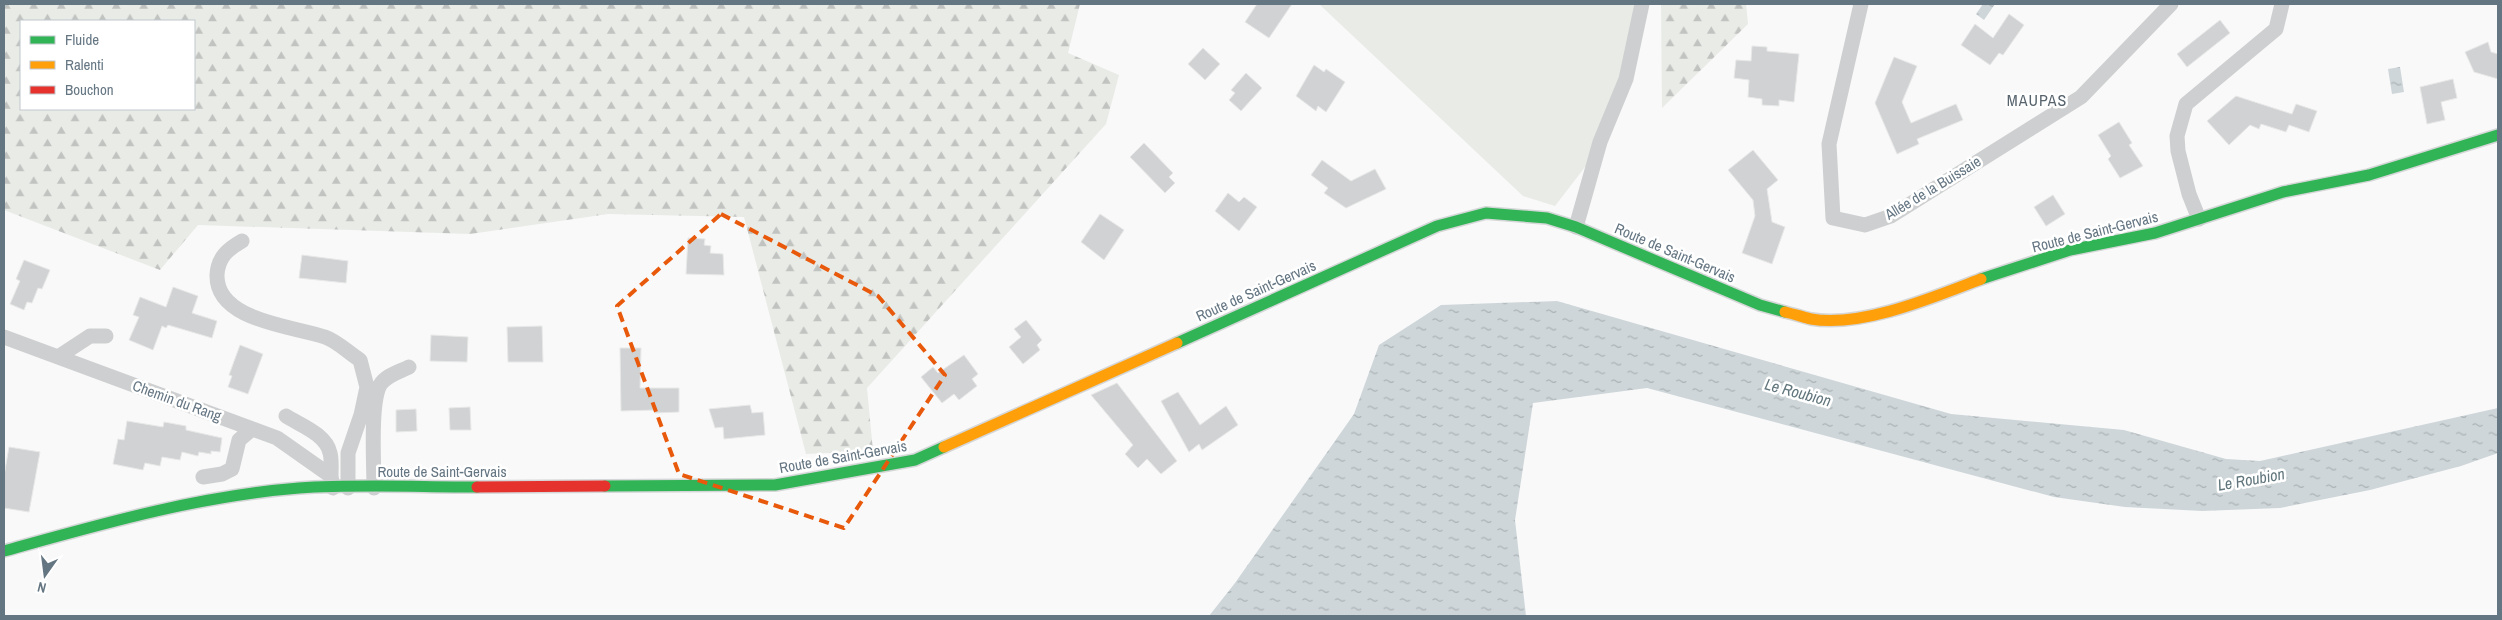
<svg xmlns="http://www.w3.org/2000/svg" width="2502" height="620" font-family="'Archivo Narrow',sans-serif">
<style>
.grass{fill:#e8ebe6}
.forest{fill:url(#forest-firs);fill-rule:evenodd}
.water{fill:url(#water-ripples)}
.building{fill:#d0d2d3;stroke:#e8e8e8}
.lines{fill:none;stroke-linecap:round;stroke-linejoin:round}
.fast-casing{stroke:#d5d6d7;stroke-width:14}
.slow-casing{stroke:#d5d6d7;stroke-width:14}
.jam-casing{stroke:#d5d6d7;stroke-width:14}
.street{stroke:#cecfd0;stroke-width:15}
.fast{stroke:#30b455;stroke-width:11}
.slow{stroke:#ff9f0a;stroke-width:11}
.jam{stroke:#e5322d;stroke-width:11}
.marked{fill:none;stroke:#e8590c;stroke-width:4;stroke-dasharray:10 6;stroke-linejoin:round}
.labels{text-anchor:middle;stroke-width:5;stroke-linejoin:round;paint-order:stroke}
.street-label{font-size:15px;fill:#657683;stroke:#fff}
.neighbourhood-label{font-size:16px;letter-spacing:1px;fill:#57646e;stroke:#fff}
.water-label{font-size:16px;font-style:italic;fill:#60757c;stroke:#fff}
</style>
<defs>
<pattern id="forest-firs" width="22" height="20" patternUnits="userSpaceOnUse" patternTransform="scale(1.25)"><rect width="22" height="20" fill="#e8ebe6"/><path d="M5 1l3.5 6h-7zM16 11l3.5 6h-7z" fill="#c0c3c0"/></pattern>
<pattern id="water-ripples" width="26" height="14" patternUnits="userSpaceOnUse" patternTransform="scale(1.25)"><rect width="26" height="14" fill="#ced6d9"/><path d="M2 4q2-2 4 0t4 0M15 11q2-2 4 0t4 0" fill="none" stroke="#abb2b5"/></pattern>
</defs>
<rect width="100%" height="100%" fill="#f9f9f9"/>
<!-- grass -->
<path class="grass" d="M 1319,4 L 1635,4 L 1636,25 L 1595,154 L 1555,206 L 1523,196 Z"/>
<!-- forest -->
<path class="forest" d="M 4,4 L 1080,4 L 1068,53 L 1119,75 L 1106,124 L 867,388 L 873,451 L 806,454 L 744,217 L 608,214 L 470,234 L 198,225 L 160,270 L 4,210 ZM 21,21 L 194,21 L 194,109 L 21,109 Z
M 1661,4 L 1746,4 L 1748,24 L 1662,108 Z"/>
<!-- water -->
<path class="water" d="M 1983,4 L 1995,4 L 1984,20 L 1976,14 Z
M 2400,67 L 2404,92 L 2392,94 L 2388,69 Z
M 1557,301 L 1951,414 L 2124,430 L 2226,459 L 2260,461 L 2498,408 L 2498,453 L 2461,466 L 2370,490 L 2280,508 L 2202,511 L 2125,507 L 2054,497 L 1647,388 L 1533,403 L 1515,520 L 1526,616 L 1209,616 L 1235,583 L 1354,414 L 1379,345 L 1441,305 Z"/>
<!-- building -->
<path class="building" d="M 1257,4 L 1292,4 L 1269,38 L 1245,22 Z
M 2009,14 L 2024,25 L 2003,55 L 1999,53 L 1990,65 L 1961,45 L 1975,24 L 1993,38 Z
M 2220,20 L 2230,33 L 2187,67 L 2177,54 Z
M 2488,42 L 2491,52 L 2498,54 L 2498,79 L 2474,72 L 2465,52 Z
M 1752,46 L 1767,47 L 1767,51 L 1799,54 L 1794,102 L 1779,100 L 1779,106 L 1762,105 L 1762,99 L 1748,97 L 1749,80 L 1734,78 L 1736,60 L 1751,61 Z
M 1203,48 L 1220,64 L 1205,80 L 1188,64 Z
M 1894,57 L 1917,66 L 1902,102 L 1911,123 L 1956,104 L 1963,120 L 1917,139 L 1919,144 L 1897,154 L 1875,103 Z
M 1314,65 L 1324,72 L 1326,69 L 1345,82 L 1326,112 L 1318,106 L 1316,111 L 1296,96 Z
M 1246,73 L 1262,88 L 1241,111 L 1229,100 L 1235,93 L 1231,90 Z
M 2453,79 L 2457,98 L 2441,102 L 2445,120 L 2427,124 L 2420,87 Z
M 2236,96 L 2292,114 L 2296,104 L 2317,111 L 2309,132 L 2289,125 L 2286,132 L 2261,124 L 2259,129 L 2250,125 L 2229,145 L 2207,121 Z
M 2119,122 L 2132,143 L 2129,145 L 2143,166 L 2120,178 L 2108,159 L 2111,156 L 2098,135 Z
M 1144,143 L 1173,173 L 1169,177 L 1175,183 L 1165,193 L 1130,157 Z
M 1753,150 L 1778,180 L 1767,189 L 1772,222 L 1785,227 L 1772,264 L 1742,253 L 1755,216 L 1753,200 L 1728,170 Z
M 1322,160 L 1351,181 L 1375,169 L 1386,189 L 1346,208 L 1324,193 L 1328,188 L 1311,175 Z
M 1228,193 L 1239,202 L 1244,197 L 1257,207 L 1239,231 L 1215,211 Z
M 2053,195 L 2065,214 L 2046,226 L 2034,207 Z
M 1100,214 L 1124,230 L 1104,260 L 1081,242 Z
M 688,238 L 705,239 L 704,245 L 711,246 L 710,253 L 723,254 L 724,275 L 686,274 Z
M 302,255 L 348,261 L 346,283 L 299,278 Z
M 24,260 L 50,270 L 42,289 L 38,288 L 32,303 L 27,302 L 24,310 L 10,304 L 20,281 L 16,279 Z
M 173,287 L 198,296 L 192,313 L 217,321 L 212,338 L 168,325 L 166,328 L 162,326 L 153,350 L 129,340 L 139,317 L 133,315 L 140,297 L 166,307 Z
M 1026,320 L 1042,340 L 1037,345 L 1040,350 L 1023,364 L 1009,347 L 1021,337 L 1014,329 Z
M 542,326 L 543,362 L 508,362 L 507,327 Z
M 431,335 L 468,337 L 467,362 L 430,361 Z
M 240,345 L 263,354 L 248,394 L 228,387 L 232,376 L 229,375 Z
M 620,348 L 641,348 L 640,388 L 679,388 L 679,412 L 655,413 L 655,410 L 621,411 Z
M 964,355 L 978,374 L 972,379 L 977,386 L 959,400 L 954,394 L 942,403 L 921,377 L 933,367 L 938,373 Z
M 1117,383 L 1177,461 L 1161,474 L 1147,459 L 1138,468 L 1125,454 L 1133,445 L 1091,395 Z
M 1178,392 L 1200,425 L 1226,406 L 1238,425 L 1202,450 L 1199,444 L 1189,452 L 1161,401 Z
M 750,405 L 752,413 L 763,412 L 765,435 L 724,439 L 723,427 L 715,428 L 709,409 Z
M 470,407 L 471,430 L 450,430 L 449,408 Z
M 416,409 L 417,431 L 396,432 L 396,410 Z
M 127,421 L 163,427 L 164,422 L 186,426 L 186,430 L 222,438 L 220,452 L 211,451 L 211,454 L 199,452 L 198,456 L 182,452 L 180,460 L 162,457 L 160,466 L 145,463 L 143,470 L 113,464 L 118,439 L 124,440 Z
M 9,447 L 40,452 L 29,512 L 4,508 L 4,476 Z"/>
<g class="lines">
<!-- fast casing -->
<g class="fast-casing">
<path id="fast" d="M 1981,279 L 2070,250 L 2155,233 L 2283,192 L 2369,175 L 2498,135
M 1177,343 L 1437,226 L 1486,213 L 1547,218 L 1576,227 L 1760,305 L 1785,312
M 605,486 L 775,485 L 915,460 L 944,447
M 4,551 C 101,524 198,496 299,488 C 358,484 418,487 477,487"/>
</g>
<!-- slow casing -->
<g class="slow-casing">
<path id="slow" d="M 1785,312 C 1794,314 1803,317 1811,319 C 1861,328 1934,297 1981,279
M 944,447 L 1177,343"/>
</g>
<!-- jam casing -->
<g class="jam-casing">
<path id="jam" d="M 477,487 L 605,486"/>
</g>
<!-- street -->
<path class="street" d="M 1861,4 L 1829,144 L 1833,218 L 1865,225 L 1891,216 L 2081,97 L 2171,4
M 2199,219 L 2189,194 L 2178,151 L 2177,136 L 2186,104 L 2276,29 L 2282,4
M 1576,227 L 1600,142 L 1626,79 L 1642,4
M 242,241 C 228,249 218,257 217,275 C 216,321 293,326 325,337 C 337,341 349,353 360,360 L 367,387 L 361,415 L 348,453 L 348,488
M 4,337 L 277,438 L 331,476 L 333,488
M 58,357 L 90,336 L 106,336
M 286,416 C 300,425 326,434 330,453 C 332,460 331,469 331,476
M 203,477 L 222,474 L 232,469 L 239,440 L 252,429
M 374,488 C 374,465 370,403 380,385 C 386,375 399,372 409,367"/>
<!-- fast -->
<use href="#fast" class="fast"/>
<!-- slow -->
<use href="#slow" class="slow"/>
<!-- jam -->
<use href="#jam" class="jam"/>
</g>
<!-- marked area -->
<path class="marked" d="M 721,214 L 878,296 L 945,375 L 844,528 L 679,474 L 617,306 Z"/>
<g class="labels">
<!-- street labels -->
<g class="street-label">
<text transform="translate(1933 188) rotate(-31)" y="5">Allée de la Buissaie</text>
<text transform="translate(2095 232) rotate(-14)" y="5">Route de Saint-Gervais</text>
<text transform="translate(1675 253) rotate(23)" y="5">Route de Saint-Gervais</text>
<text transform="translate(1256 291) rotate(-24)" y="5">Route de Saint-Gervais</text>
<text transform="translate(177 401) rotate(20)" y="5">Chemin du Rang</text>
<text transform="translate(843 457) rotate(-10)" y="5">Route de Saint-Gervais</text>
<text x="442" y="477">Route de Saint-Gervais</text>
</g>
<!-- neighbourhood labels -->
<g class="neighbourhood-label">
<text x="2037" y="106">MAUPAS</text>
</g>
<!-- water labels -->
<g class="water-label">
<text transform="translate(1798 392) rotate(15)" y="6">Le Roubion</text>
<text transform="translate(2251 479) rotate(-10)" y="6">Le Roubion</text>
</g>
</g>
<!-- border -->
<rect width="2502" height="620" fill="none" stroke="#657683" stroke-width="10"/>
<!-- legend -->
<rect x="20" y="20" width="175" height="90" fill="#ffffff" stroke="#c1c8cd"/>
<rect x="30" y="36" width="25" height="8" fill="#30b455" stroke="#c1c8cd"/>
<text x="65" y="45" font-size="15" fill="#657683">Fluide</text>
<rect x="30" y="61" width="25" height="8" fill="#ff9f0a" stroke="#c1c8cd"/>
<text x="65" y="70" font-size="15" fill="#657683">Ralenti</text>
<rect x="30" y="86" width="25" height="8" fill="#e5322d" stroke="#c1c8cd"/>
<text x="65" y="95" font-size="15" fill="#657683">Bouchon</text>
<!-- north arrow -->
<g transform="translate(45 575) rotate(194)" stroke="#ffffff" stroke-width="4" paint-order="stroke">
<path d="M0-4L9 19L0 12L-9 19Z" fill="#657683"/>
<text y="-8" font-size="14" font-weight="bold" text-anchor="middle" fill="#657683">N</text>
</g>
</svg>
